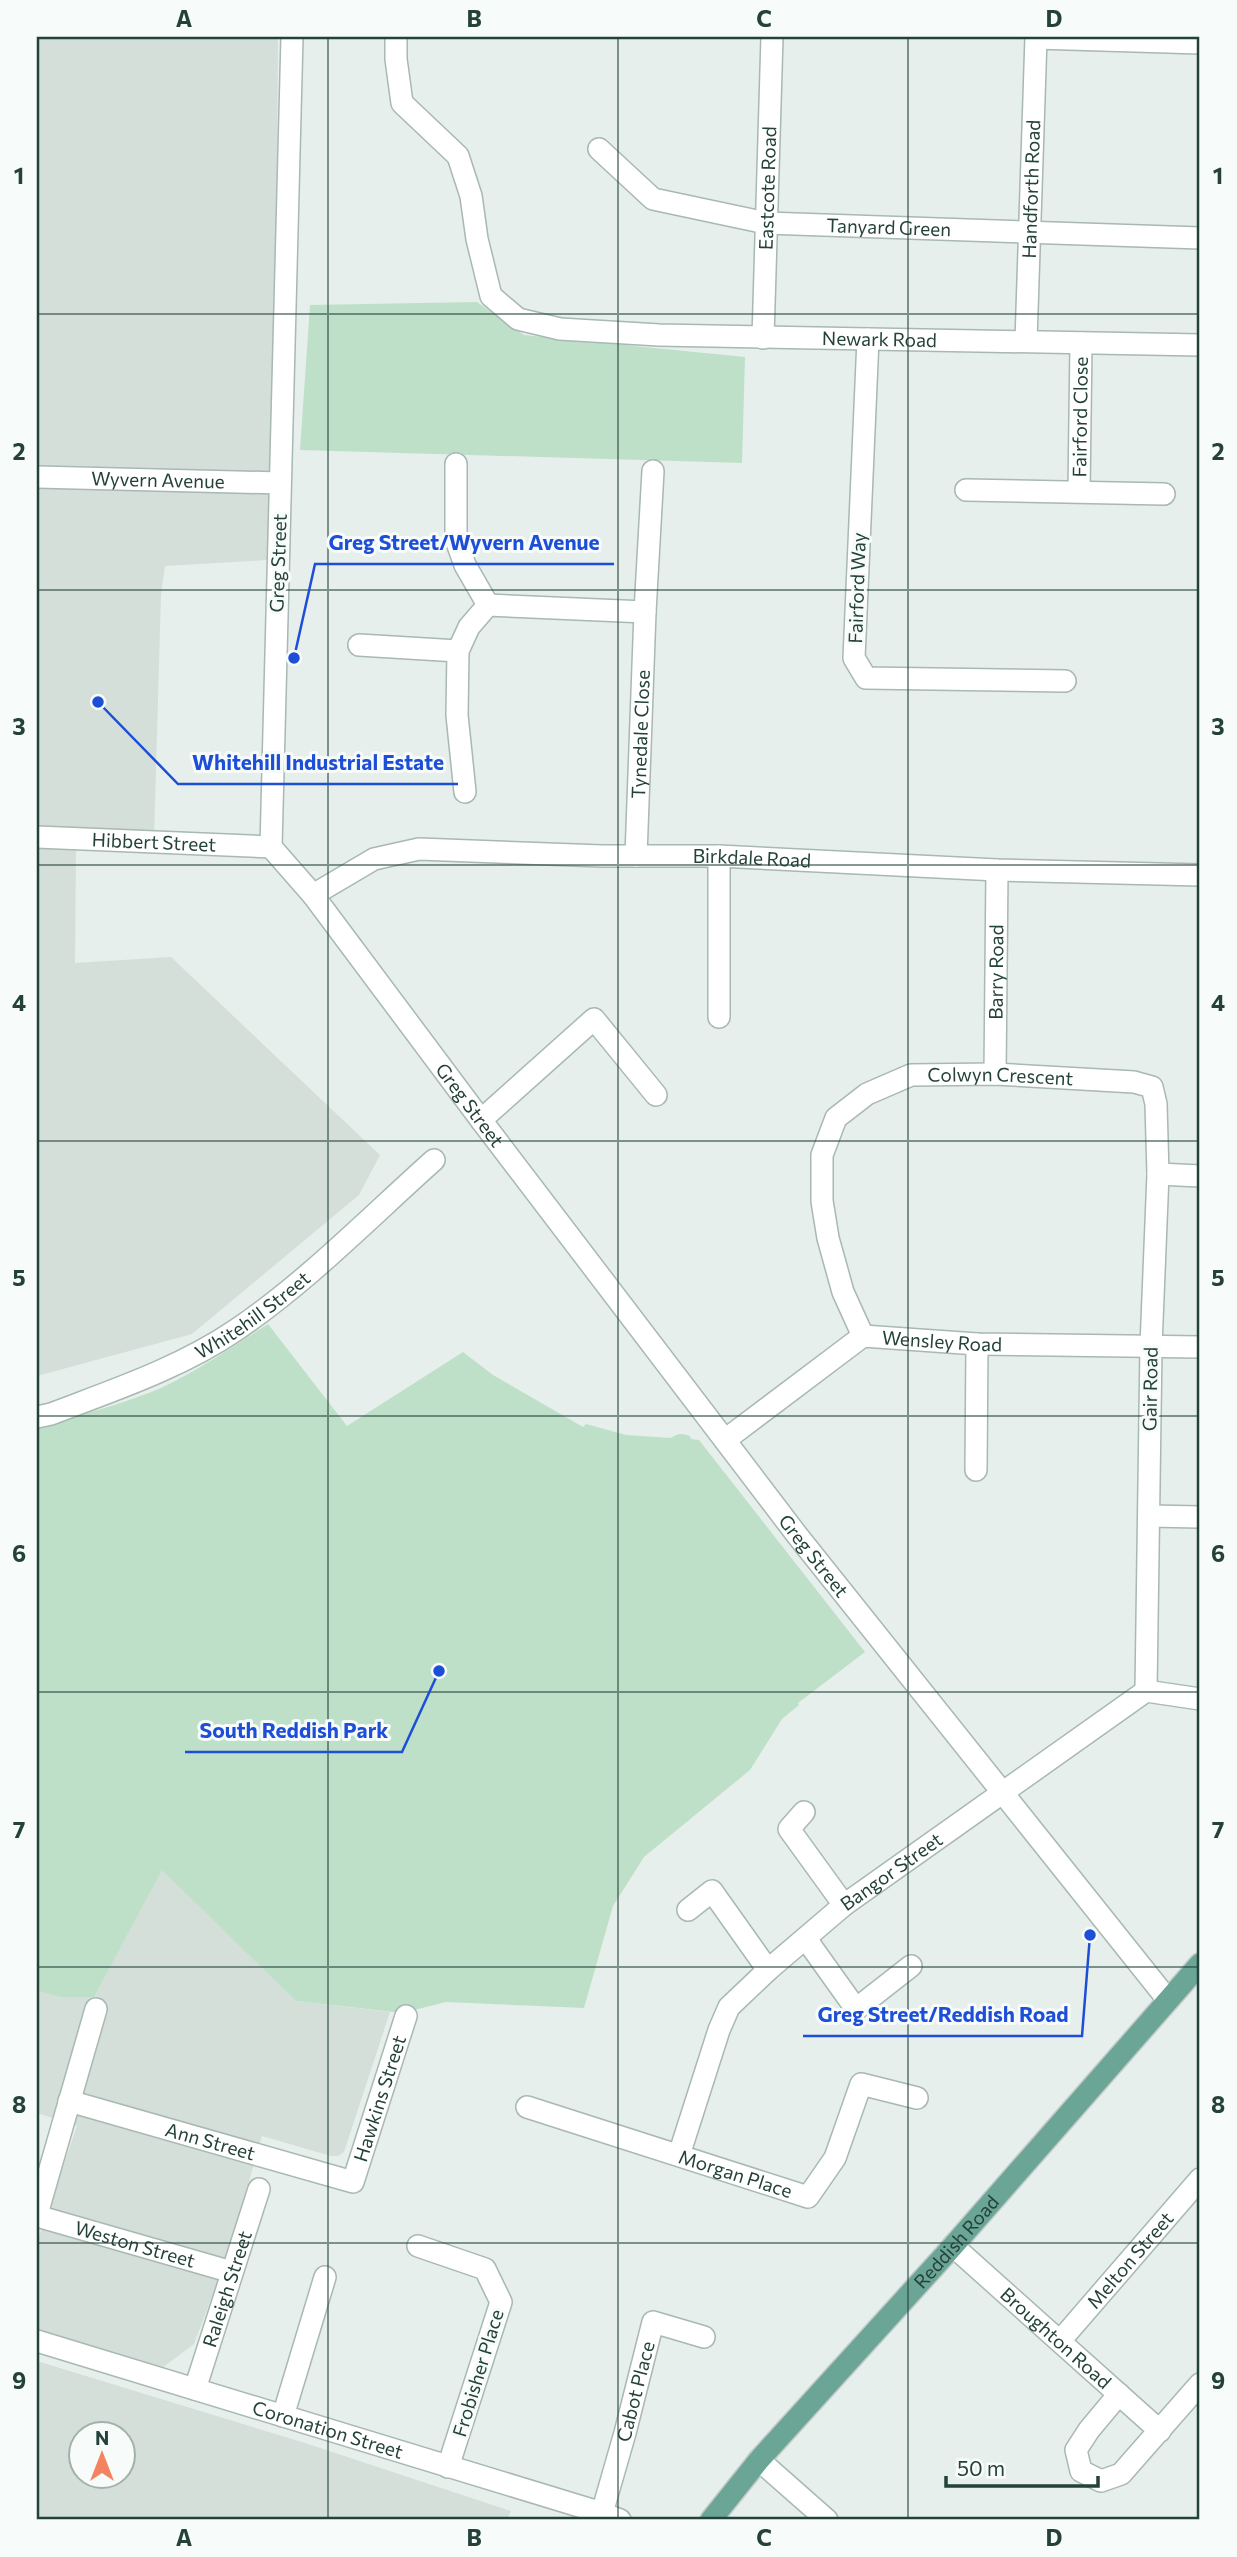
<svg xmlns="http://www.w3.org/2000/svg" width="1237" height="2557" font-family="Commissioner,sans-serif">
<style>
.built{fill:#d4dfda;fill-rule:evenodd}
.green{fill:#bfe0c8}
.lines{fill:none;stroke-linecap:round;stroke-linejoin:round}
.minor-casing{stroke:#a8b8b2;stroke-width:24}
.major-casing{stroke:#c2cac8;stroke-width:24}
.minor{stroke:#fff;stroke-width:21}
.major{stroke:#6aa596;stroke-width:21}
.grid{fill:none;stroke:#24423a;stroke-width:2;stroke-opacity:0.55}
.labels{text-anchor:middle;stroke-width:6;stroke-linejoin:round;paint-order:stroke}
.street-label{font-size:19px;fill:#24423a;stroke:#f7fbf9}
.leader{fill:none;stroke:#1d4ed8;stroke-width:2.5}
.callout-dot{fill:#1d4ed8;stroke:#f7fbf9;stroke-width:2.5}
.callout-label{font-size:21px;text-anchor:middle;font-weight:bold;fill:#1d4ed8;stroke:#f7fbf9;stroke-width:6;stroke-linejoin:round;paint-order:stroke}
.neatline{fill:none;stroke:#24423a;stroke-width:2.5}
.grid-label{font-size:23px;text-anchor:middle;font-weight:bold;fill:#24423a}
</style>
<rect width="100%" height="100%" fill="#e6efeb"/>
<!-- built -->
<path class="built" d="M 37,37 L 278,37 L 276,277 L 267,560 L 165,566 L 161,595 L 154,839 L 76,848 L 75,963 L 171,957 L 380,1155 L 359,1195 L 192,1334 L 37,1376 Z
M 162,1869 L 296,2001 L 390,2012 L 344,2152 L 338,2156 L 331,2156 L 262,2136 L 228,2254 L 194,2344 L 162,2368 L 37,2330 L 37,2242 L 77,2126 L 37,2113 L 37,1991 L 60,1997 L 94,1997 Z
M 37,2361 L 305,2443 L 511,2511 L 507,2520 L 37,2520 ZM 122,2434 L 122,2476 L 80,2476 L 80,2434 Z"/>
<!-- green -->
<path class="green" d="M 477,302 L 524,335 L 745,357 L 742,463 L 300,450 L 310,305 Z
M 268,1324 L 347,1426 L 463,1352 L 493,1375 L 583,1427 L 586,1424 L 626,1435 L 671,1438 C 678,1433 682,1433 690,1436 L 691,1439 L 699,1440 L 865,1652 L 798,1703 L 799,1705 L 782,1719 L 750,1770 L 644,1857 L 613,1906 L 584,2008 L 446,2002 L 402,2013 L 296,2001 L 162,1870 L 94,1997 L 60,1997 L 37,1991 L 37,1427 C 79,1415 121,1405 161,1388 C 199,1370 234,1346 268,1324 Z"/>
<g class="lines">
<!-- minor casing -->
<g class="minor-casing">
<g id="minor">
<path id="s1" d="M 292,37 L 271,847 L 313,895 L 481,1120 L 797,1535 L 1168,2000"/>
<path id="s2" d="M 396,37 L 396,59 L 402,103 L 458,156 L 471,196 L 477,239 L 491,296 L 518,319 L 560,329 L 659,335 L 1200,345"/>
<path d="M 1036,38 L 1200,43"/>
<path id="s3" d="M 599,149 L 653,199 L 766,223 L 1200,238"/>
<path id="s4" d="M 763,338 L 772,37"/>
<path d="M 868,339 L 854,658 L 866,678 L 1065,681"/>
<path id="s5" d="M 1026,341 L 1036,37"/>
<path d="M 456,464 L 456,540 L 465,565 L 488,605"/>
<path id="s6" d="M 37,477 L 280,483"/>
<path d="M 966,490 L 1164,494"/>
<path id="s7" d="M 1079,491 L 1081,343"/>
<path d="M 359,645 L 458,651"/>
<path d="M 465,792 L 457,715 L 458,651 L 469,627 L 488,605 L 645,612"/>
<path id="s8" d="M 37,837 L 271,847"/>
<path id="s9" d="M 636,856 L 645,612 L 653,471"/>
<path d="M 719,856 L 719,1017"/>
<path id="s10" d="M 313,895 L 374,859 L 419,849 L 602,856 L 719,856 L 997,870 L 1200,875"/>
<path id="s11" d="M 995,1074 L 997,870"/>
<path d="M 481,1120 L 594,1019 L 656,1095"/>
<path d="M 1158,1174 L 1200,1176"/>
<path id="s12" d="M 863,1336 L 843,1292 L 828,1238 L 822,1201 L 822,1155 L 836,1118 L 867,1094 L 911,1075 L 995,1074 L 1134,1082 L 1152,1087 L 1156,1104 L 1158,1174 L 1151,1346 L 1146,1691"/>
<path id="s13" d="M 37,1417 L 51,1414 C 114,1390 180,1368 236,1330 C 307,1282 369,1218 434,1160"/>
<path id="s14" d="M 725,1440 L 863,1336 L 977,1344 L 1200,1347"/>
<path d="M 976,1470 L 977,1344"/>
<path d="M 1149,1516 L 1200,1517"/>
<path d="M 804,1812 L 789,1829 L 844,1905"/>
<path d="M 688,1910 L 712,1891 L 768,1970"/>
<path d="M 806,1939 L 856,2009 L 911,1966"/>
<path id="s15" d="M 69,2101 L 353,2182 L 406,2016"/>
<path id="s16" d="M 527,2107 L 808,2197 L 835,2158 L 861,2084 L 917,2098"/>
<path id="s17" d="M 679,2155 L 719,2030 L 729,2007 L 768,1970 L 844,1905 L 1146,1691 L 1200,1699"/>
<path d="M 37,2214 L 96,2009"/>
<path id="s18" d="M 37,2216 L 232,2272"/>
<path d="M 418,2246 L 485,2269 L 501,2302 L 448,2467"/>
<path id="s19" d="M 953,2246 L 1160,2431"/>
<path id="s20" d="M 37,2341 L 602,2513 L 620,2520"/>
<path id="s21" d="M 1060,2341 L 1200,2179"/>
<path id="s22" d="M 195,2389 L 259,2189"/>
<path d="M 1119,2394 L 1089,2430 L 1076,2450 L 1081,2471 L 1101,2481 L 1121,2474 L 1200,2384"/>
<path d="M 283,2416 L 325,2277"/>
<path d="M 759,2460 L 827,2520"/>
<path id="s23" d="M 602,2513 L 625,2433 L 653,2322 L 704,2337"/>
</g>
</g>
<!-- major casing -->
<g class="major-casing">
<g id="major">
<path id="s24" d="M 711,2520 L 759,2460 L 953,2246 L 1200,1964"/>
</g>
</g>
<!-- minor -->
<use href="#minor" class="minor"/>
<!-- major -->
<use href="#major" class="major"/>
</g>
<!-- grid -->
<path class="grid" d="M 328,37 L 328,2520M 618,37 L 618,2520M 908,37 L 908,2520M 37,314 L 1200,314M 37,590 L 1200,590M 37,865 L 1200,865M 37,1141 L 1200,1141M 37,1416 L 1200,1416M 37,1692 L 1200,1692M 37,1967 L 1200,1967M 37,2243 L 1200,2243"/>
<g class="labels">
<!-- street labels -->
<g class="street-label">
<text dy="7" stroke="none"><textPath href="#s4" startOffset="150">Eastcote Road</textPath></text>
<text dy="7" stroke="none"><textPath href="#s5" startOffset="152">Handforth Road</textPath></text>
<text dy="7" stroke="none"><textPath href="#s3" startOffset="312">Tanyard Green</textPath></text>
<text dy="7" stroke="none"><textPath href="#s2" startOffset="686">Newark Road</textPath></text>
<text dy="7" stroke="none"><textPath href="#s7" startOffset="74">Fairford Close</textPath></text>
<text dy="7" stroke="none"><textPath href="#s6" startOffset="121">Wyvern Avenue</textPath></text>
<text transform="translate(278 563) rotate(-88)" y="7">Greg Street</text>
<text transform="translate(857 588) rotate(-88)" y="7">Fairford Way</text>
<text dy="7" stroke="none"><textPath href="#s9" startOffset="122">Tynedale Close</textPath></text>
<text dy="7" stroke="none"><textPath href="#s8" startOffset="117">Hibbert Street</textPath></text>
<text dy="7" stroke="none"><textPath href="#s10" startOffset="450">Birkdale Road</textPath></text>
<text dy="7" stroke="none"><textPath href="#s11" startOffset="102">Barry Road</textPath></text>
<text dy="7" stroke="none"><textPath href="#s12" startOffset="404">Colwyn Crescent</textPath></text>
<text dy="7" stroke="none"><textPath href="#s1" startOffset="1136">Greg Street</textPath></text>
<text dy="7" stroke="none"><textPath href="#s13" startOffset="240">Whitehill Street</textPath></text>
<text dy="7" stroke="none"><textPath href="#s14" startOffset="252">Wensley Road</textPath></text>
<text transform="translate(1150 1389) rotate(-89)" y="7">Gair Road</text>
<text dy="7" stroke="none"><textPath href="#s1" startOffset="1703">Greg Street</textPath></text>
<text dy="7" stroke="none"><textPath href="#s17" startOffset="368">Bangor Street</textPath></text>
<text dy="7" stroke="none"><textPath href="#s15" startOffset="383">Hawkins Street</textPath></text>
<text dy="7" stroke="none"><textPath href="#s15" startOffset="147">Ann Street</textPath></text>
<text dy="7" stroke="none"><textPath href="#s16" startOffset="219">Morgan Place</textPath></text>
<text dy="7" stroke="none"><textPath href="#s24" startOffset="371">Reddish Road</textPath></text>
<text dy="7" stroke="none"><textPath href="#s18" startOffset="102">Weston Street</textPath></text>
<text dy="7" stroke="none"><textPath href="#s21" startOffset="107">Melton Street</textPath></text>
<text dy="7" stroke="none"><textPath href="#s22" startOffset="105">Raleigh Street</textPath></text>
<text dy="7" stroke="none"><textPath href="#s19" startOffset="138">Broughton Road</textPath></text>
<text transform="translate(478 2373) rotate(-73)" y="7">Frobisher Place</text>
<text dy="7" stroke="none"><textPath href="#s23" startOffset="126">Cabot Place</textPath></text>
<text dy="7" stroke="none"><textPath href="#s20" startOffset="304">Coronation Street</textPath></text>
</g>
</g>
<!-- callouts -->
<path class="leader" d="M294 658L315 564H614M98 702L178 784H458M439 1671L402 1752H185M1090 1935L1082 2036H803"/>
<g class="callout-dot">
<circle cx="294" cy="658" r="7"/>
<circle cx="98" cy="702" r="7"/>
<circle cx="439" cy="1671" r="7"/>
<circle cx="1090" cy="1935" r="7"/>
</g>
<g class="callout-label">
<text x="464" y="550">Greg Street/Wyvern Avenue</text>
<text x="318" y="770">Whitehill Industrial Estate</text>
<text x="294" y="1738">South Reddish Park</text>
<text x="943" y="2022">Greg Street/Reddish Road</text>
</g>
<!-- border -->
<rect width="1237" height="2557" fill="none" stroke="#f7fbf9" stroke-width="77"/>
<!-- north arrow -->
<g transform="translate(102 2455)"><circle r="33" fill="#f7fbf9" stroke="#a3b1ad" stroke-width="2"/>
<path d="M0-5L12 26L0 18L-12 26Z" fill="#f4845f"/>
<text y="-10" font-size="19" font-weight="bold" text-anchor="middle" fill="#24423a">N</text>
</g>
<!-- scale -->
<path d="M946 2476v10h152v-10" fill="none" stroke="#24423a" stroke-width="3.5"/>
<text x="957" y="2476" font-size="21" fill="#24423a" stroke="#f7fbf9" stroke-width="5" paint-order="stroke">50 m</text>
<rect x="38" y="38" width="1160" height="2480" class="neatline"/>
<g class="grid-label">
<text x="184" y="27">A</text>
<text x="474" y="27">B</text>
<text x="764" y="27">C</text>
<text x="1054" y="27">D</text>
<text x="19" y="184">1</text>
<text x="1218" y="184">1</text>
<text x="19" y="460">2</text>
<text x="1218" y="460">2</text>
<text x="19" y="735">3</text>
<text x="1218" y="735">3</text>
<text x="19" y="1011">4</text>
<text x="1218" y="1011">4</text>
<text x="19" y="1286">5</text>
<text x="1218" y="1286">5</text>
<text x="19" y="1562">6</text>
<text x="1218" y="1562">6</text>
<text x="19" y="1838">7</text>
<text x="1218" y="1838">7</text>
<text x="19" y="2113">8</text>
<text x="1218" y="2113">8</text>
<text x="19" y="2389">9</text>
<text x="1218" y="2389">9</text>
<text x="184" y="2546">A</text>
<text x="474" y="2546">B</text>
<text x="764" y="2546">C</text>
<text x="1054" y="2546">D</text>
</g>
</svg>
